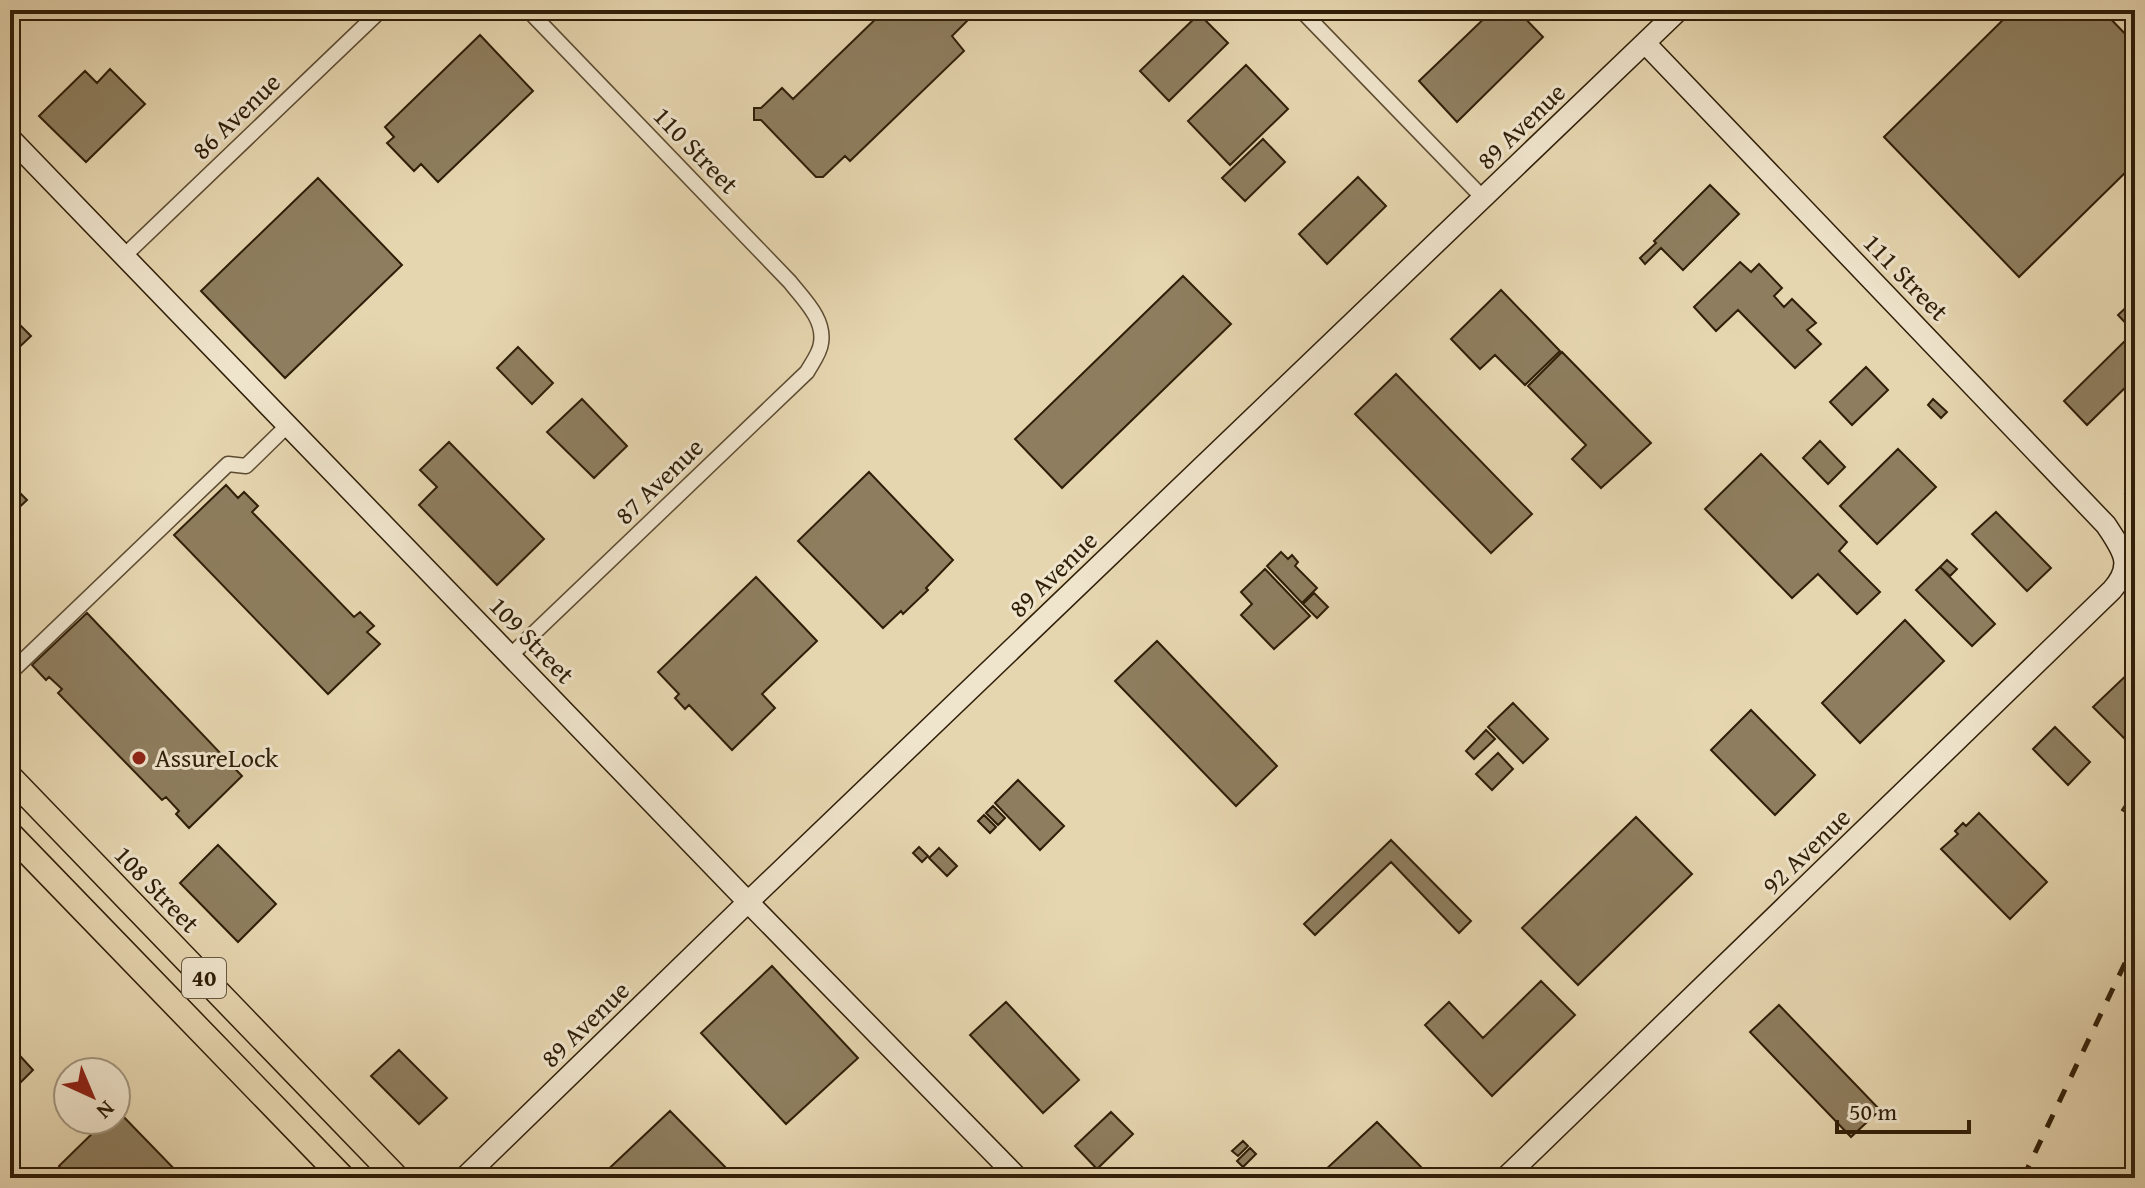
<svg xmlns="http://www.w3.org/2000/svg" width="2145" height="1188" font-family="'Gentium Book Plus',serif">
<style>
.building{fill:#8e7e5f;stroke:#2f1e08;stroke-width:2}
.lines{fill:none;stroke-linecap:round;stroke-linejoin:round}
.street-casing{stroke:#5d4c32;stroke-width:17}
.secondary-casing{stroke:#2f1e08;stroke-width:23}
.primary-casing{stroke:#2f1e08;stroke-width:27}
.street{stroke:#efe4cc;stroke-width:14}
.secondary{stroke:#efe4cc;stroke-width:20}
.primary{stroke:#e6d6b0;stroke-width:24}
.rail{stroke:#2f1e08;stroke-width:5;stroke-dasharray:14 14;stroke-linecap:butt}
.poi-dot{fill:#8f2418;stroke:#efe4cc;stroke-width:3}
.labels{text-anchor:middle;stroke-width:6;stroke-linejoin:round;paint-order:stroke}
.shield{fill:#efe4cc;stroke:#695943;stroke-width:2}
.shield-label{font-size:24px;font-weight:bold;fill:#2f1e08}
.street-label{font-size:26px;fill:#2f1e08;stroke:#efe4cc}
.poi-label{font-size:26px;fill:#2f1e08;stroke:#efe4cc;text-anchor:start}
</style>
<rect width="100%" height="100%" fill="#e6d6b0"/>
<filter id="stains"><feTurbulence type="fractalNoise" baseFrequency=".0025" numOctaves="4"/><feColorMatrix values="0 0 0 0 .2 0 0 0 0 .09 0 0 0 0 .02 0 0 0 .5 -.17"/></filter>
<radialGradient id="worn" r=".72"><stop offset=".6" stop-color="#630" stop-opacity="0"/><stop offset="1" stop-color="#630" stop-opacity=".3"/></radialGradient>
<!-- building -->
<path class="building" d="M 885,10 L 956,10 L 967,21 L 952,36 L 964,51 L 850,161 L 845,156 L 823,177 L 816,177 L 761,120 L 754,120 L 754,108 L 761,108 L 782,88 L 793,99 Z
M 1493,10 L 1517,10 L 1543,37 L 1457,122 L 1419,81 Z
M 2013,10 L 2102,10 L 2135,44 L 2135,163 L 2019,277 L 1884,137 Z
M 1199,14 L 1228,43 L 1169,101 L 1140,71 Z
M 480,35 L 533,91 L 438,182 L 421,164 L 414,171 L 387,143 L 394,137 L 385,127 Z
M 1246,65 L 1288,109 L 1230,165 L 1188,121 Z
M 110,69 L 145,104 L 86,162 L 39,116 L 85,71 L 97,83 Z
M 1263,139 L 1285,162 L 1245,201 L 1222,178 Z
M 1358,177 L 1386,206 L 1327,264 L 1299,234 Z
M 318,178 L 402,265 L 285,378 L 201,291 Z
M 1710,185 L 1739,214 L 1683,270 L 1661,248 L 1645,264 L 1640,258 L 1656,243 L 1654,241 Z
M 1740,262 L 1751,272 L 1759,264 L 1782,288 L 1774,296 L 1784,307 L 1792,299 L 1816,323 L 1807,330 L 1821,344 L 1795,368 L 1738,310 L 1716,331 L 1694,307 Z
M 1183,276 L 1231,324 L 1062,488 L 1015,439 Z
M 1501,290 L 1560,351 L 1525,385 L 1495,355 L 1480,369 L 1451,339 Z
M 2135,299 L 2135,378 L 2087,425 L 2064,401 L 2134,332 L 2118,315 Z
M 10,315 L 31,336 L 10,356 Z
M 518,347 L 553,383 L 532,404 L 497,368 Z
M 1562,352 L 1651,443 L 1601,488 L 1572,459 L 1586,445 L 1528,386 Z
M 1866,367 L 1888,390 L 1852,425 L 1830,402 Z
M 1396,374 L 1532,514 L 1491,553 L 1355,414 Z
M 582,399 L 627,446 L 594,478 L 547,432 Z
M 1933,399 L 1947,412 L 1941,418 L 1928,405 Z
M 1820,441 L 1845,467 L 1828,484 L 1803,458 Z
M 449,442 L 544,539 L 497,585 L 419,505 L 437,487 L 420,470 Z
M 1898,449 L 1936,487 L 1877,544 L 1840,506 Z
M 1761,454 L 1847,542 L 1839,551 L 1880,592 L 1857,614 L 1818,574 L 1792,598 L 1705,509 Z
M 869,472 L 953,560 L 926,588 L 928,590 L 903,614 L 901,611 L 883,628 L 798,541 Z
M 10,483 L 27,500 L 10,516 Z
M 2135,484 L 2135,504 L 2125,494 Z
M 226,485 L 238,498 L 244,492 L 258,506 L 252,512 L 354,617 L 360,612 L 374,626 L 367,632 L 380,644 L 328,694 L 174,535 Z
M 1996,512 L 2051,568 L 2027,591 L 1972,534 Z
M 1281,552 L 1288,559 L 1292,555 L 1298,562 L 1295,566 L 1317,588 L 1302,603 L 1267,566 Z
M 1947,560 L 1957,569 L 1950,576 L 1940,567 Z
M 1940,567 L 1995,624 L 1972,646 L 1916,590 Z
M 1265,569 L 1310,616 L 1274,649 L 1241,615 L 1252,604 L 1241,592 Z
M 756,577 L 817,641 L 762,694 L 775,708 L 732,750 L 689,705 L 685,709 L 675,698 L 679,694 L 658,672 Z
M 1314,593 L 1328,607 L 1317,618 L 1303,604 Z
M 87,613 L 242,776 L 189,828 L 176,814 L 179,811 L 166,797 L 162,800 L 58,693 L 62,689 L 49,677 L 46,680 L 32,665 Z
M 1905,620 L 1944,661 L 1860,743 L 1822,703 Z
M 1157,641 L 1277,766 L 1236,806 L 1115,681 Z
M 2135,667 L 2135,739 L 2130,744 L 2093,707 Z
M 1513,703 L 1548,739 L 1523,763 L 1488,727 Z
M 1751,710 L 1815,775 L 1775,815 L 1711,750 Z
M 2055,727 L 2090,762 L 2068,785 L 2033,749 Z
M 1486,730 L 1495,739 L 1474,759 L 1466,751 Z
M 1498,753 L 1513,769 L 1492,790 L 1476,774 Z
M 1018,780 L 1064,826 L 1040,850 L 995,803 Z
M 2135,790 L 2135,818 L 2122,810 Z
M 993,806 L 1005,818 L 998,825 L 986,813 Z
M 1979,813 L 2047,882 L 2010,919 L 1941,849 L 1958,834 L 1955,831 L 1963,823 L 1966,826 Z
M 984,815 L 996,827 L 990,833 L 978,821 Z
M 1636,817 L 1692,874 L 1578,985 L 1522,928 Z
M 1391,840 L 1471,921 L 1459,933 L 1391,862 L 1315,935 L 1304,924 Z
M 218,845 L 276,904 L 238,942 L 180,883 Z
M 919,847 L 928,856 L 922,862 L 913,853 Z
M 939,848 L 957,866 L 947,876 L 929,858 Z
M 772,966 L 858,1058 L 786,1124 L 701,1033 Z
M 1541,981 L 1575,1015 L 1492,1096 L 1425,1025 L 1449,1002 L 1483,1038 Z
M 1006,1002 L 1079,1080 L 1043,1113 L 970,1035 Z
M 1779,1005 L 1880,1110 L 1851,1137 L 1750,1032 Z
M 10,1045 L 33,1070 L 10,1093 Z
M 399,1050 L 447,1098 L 419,1124 L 371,1076 Z
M 117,1110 L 183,1178 L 70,1178 L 59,1166 L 106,1120 L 116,1120 Z
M 670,1111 L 736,1178 L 599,1178 Z
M 1111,1112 L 1133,1134 L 1097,1169 L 1075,1146 Z
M 1377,1122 L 1422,1168 L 1412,1178 L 1329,1178 L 1323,1172 Z
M 1243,1141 L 1248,1146 L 1238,1156 L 1232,1151 Z
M 1250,1148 L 1256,1154 L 1243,1167 L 1237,1161 Z"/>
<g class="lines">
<!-- street casing -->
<g class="street-casing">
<path id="street" d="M 1301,10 L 1483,198
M 123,257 L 381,10
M 511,655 L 807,372 C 812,363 820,353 821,343 C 825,319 804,300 790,282 L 528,10
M 10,673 L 228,464 L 246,466 L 287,426"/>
</g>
<!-- secondary casing -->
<g class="secondary-casing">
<path id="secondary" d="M 10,138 L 748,902 L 1018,1178
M 464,1178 L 748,902 L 1679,10
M 1505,1178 L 2112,590 C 2135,564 2122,550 2106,525 L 1645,43"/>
</g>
<!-- primary casing -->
<g class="primary-casing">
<path id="primary" d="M 10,777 L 397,1178
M 10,834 L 343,1178"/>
</g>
<!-- street -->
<use href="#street" class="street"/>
<!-- secondary -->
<use href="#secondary" class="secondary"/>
<!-- primary -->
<use href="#primary" class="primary"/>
<!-- rail -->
<path class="rail" d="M 2023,1178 L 2135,942"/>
</g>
<!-- markers -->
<circle class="poi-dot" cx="139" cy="758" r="8"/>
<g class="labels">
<!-- shield labels -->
<rect class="shield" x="182" y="958" width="44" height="40" rx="6"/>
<g class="shield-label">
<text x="204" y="986">40</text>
</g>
<!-- street labels -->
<g class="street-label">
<text transform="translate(236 116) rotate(-44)" y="9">86 Avenue</text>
<text transform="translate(1521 126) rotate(-44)" y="9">89 Avenue</text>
<text transform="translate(696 150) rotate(46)" y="9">110 Street</text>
<text transform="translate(1906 277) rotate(46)" y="9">111 Street</text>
<text transform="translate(659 481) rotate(-44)" y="9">87 Avenue</text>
<text transform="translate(1053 574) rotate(-44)" y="9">89 Avenue</text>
<text transform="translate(532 640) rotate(46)" y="9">109 Street</text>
<text transform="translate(1806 851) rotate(-44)" y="9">92 Avenue</text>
<text transform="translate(157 889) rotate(46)" y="9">108 Street</text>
<text transform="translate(585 1024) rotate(-44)" y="9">89 Avenue</text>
</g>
<!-- poi labels -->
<g class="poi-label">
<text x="155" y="767">AssureLock</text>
</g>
</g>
<!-- margin -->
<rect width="2145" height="1188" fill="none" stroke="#e6d6b0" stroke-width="40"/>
<rect x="12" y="12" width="2121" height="1164" fill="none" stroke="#2f1e08" stroke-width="4"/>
<rect x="20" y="20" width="2105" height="1148" fill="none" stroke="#2f1e08" stroke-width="2"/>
<!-- north arrow -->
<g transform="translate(92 1096) rotate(136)"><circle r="38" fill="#efe4cc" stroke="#a2957e" stroke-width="2"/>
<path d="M0-6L14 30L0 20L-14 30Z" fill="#8f2418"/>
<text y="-12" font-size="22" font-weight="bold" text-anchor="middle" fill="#2f1e08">N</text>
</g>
<!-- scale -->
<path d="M1837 1120v12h132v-12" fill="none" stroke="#2f1e08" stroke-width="4"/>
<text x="1849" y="1120" font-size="24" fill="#2f1e08" stroke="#efe4cc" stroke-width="6" paint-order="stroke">50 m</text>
<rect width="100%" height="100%" filter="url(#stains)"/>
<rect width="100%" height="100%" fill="url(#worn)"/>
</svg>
